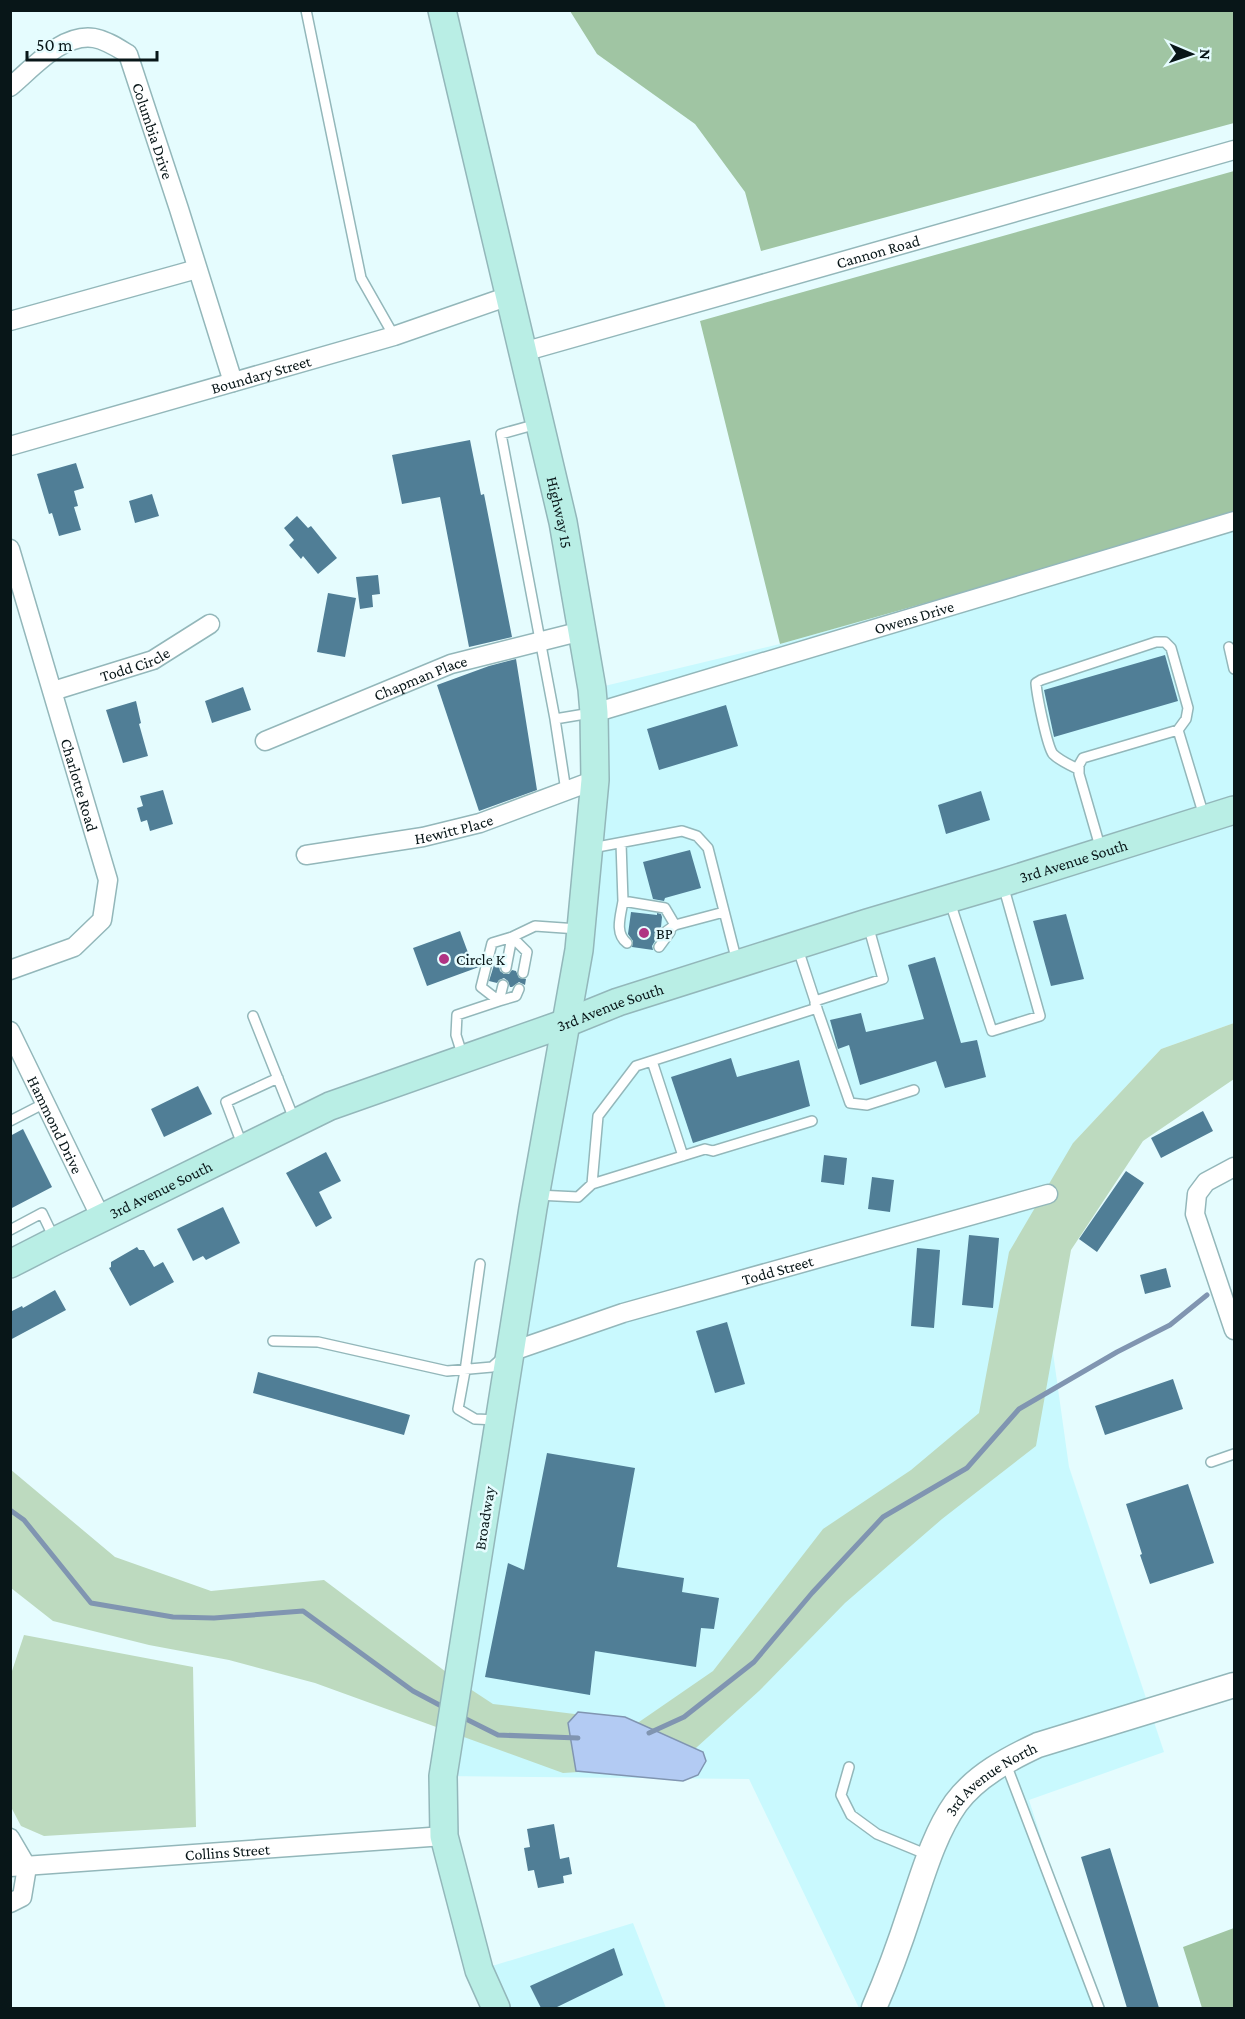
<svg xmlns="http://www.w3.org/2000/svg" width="1245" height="2019" font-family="'Crimson Pro',serif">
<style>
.built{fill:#c9f9fe}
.green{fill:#bddabf}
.forest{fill:#a0c5a3}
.water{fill:#b3cbf3;stroke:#8095b1;stroke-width:1.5}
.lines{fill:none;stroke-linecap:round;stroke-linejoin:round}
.stream{stroke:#8095b1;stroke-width:5}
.building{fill:#507e96}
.service-casing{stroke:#93b7ba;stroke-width:12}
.minor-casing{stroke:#93b7ba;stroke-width:21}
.tertiary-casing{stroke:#93b7ba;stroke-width:27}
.secondary-casing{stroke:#93b7ba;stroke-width:30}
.service{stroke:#fff;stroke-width:9}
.minor{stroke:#fff;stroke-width:18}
.tertiary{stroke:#fff;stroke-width:24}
.secondary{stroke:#b9eee5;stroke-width:27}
.poi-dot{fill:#b03383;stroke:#e5fcfe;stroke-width:2}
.labels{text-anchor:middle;stroke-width:5;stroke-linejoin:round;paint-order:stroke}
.street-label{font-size:16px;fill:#081618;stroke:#e5fcfe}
.poi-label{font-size:16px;fill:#081618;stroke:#e5fcfe;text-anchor:start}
</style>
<rect width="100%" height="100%" fill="#e5fcfe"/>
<!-- built -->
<path class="built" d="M 1234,516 L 1234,1023 L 1161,1049 L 1073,1143 L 1053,1353 L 1069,1467 L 1164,1752 L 1029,1800 L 1096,2008 L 859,2008 L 749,1779 L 443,1776 L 566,1023 L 592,689 L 780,644 Z
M 633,1923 L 666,2008 L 496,2008 L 479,1970 Z"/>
<!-- green -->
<path class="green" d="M 1234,1023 L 1234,1079 L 1143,1141 L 1071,1250 L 1036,1446 L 942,1519 L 845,1603 L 759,1691 L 676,1766 L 563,1773 L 315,1683 L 229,1660 L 149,1645 L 53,1621 L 11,1588 L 10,1469 L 115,1557 L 211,1591 L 324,1580 L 458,1681 L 493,1704 L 639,1722 L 713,1671 L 823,1529 L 911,1470 L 979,1413 L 1009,1252 L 1073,1143 L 1161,1049 Z
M 24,1635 L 193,1667 L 196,1827 L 44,1836 L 21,1826 L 11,1807 L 11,1674 Z"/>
<!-- forest -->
<path class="forest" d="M 570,11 L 1234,11 L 1234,123 L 761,251 L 745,192 L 695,124 L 597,54 Z
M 1234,171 L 1234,516 L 780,644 L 700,321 Z
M 1234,1928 L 1234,2008 L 1202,2008 L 1183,1947 Z"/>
<!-- water -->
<path class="water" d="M 578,1712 L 625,1717 L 703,1752 L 706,1761 L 698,1775 L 683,1781 L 576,1771 L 568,1723 Z"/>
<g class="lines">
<!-- stream -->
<path class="stream" d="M 10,1510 L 24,1520 L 91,1603 L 173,1617 L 214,1618 L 303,1611 L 413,1691 L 447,1709
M 460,1716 L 498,1735 L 578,1738
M 649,1733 L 684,1717 L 754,1662 L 812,1593 L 883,1517 L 967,1468 L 1019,1409 L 1117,1352 L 1170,1325 L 1207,1295"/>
</g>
<!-- building -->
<path class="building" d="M 470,440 L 481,495 L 484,494 L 512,637 L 469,647 L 440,497 L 402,504 L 392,455 Z
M 76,463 L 84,488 L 74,491 L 78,506 L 74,507 L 81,530 L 59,536 L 52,513 L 49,514 L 37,474 Z
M 152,494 L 159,516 L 135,523 L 129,501 Z
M 297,516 L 308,528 L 311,526 L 337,558 L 318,574 L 303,556 L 301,559 L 289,545 L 294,540 L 284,528 Z
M 378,575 L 380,594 L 372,595 L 373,607 L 360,609 L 356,577 Z
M 328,593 L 356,598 L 345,657 L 317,652 Z
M 1165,655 L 1178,701 L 1054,737 L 1044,690 Z
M 516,659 L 537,790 L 479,811 L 437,685 L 489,666 Z
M 243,687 L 251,710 L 212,723 L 205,701 Z
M 136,701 L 141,723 L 139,724 L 148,756 L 123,763 L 106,710 Z
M 726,705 L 738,746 L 659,770 L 647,729 Z
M 163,790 L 173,824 L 150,831 L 147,820 L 141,822 L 137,808 L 143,806 L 140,796 Z
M 981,791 L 990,820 L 946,834 L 938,805 Z
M 690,850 L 701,888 L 665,898 L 664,901 L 653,899 L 643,862 Z
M 631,912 L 657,915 L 657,913 L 661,914 L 662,917 L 661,927 L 654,934 L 655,941 L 652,946 L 653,950 L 632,947 L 633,941 L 628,934 Z
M 1066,914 L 1084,979 L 1051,986 L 1033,921 Z
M 460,931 L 470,958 L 481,961 L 479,967 L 427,986 L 413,948 Z
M 935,957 L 961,1043 L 977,1040 L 986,1077 L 945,1088 L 936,1061 L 860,1085 L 849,1045 L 838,1049 L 830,1020 L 861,1013 L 866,1032 L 924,1019 L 908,965 Z
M 494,965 L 499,966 L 500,971 L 504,974 L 509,974 L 512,970 L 516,971 L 519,978 L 526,979 L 525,985 L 519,982 L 512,987 L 510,987 L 508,981 L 504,978 L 499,980 L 497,983 L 489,981 Z
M 731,1058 L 737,1077 L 799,1060 L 810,1106 L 693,1143 L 671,1077 Z
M 198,1086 L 212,1114 L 164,1137 L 151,1109 Z
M 1203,1111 L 1213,1131 L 1161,1158 L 1151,1138 Z
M 23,1129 L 52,1187 L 10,1209 L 10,1136 Z
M 326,1152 L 341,1181 L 319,1192 L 332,1218 L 316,1227 L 286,1173 Z
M 824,1155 L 847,1158 L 844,1185 L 821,1182 Z
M 1126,1171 L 1144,1183 L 1097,1252 L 1079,1239 Z
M 872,1177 L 894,1180 L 890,1212 L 868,1209 Z
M 223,1207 L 240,1243 L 206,1260 L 203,1256 L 193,1261 L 177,1229 Z
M 969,1235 L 999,1238 L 993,1308 L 962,1305 Z
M 137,1247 L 139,1250 L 144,1250 L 154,1267 L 163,1262 L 174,1282 L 130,1306 L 109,1268 L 111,1267 L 111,1262 Z
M 917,1248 L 940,1250 L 934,1328 L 911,1326 Z
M 1166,1268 L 1171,1287 L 1145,1294 L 1140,1275 Z
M 55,1290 L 66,1310 L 10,1340 L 10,1312 L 22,1306 L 23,1308 Z
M 727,1322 L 745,1384 L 715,1393 L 696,1331 Z
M 258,1372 L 410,1415 L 404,1435 L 253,1393 Z
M 1173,1379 L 1183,1409 L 1105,1435 L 1095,1406 Z
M 547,1453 L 635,1468 L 617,1567 L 684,1578 L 682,1592 L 719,1598 L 714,1629 L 701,1628 L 696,1667 L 595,1651 L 590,1695 L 485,1677 L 508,1563 L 524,1570 Z
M 1188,1484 L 1214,1563 L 1150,1584 L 1140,1555 L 1142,1554 L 1126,1504 Z
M 554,1824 L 560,1859 L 569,1857 L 572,1874 L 563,1876 L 564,1883 L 538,1888 L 534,1870 L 528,1871 L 524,1848 L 530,1847 L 527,1829 Z
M 1110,1848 L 1159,2008 L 1127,2008 L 1081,1857 Z
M 614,1948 L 623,1975 L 555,2008 L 541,2008 L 530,1986 Z"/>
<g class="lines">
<!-- service casing -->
<g class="service-casing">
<path id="service" d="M 306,10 L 361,278 L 394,336
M 537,424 L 501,434 L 555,719 L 591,713
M 1229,647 L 1234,669
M 555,719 L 566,791
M 1078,769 C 1070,765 1060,761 1053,754 C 1047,746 1037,696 1036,683 L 1041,680 L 1156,642 L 1165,642 L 1171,648 L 1188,708 L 1186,719 L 1178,730
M 621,843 L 623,901 L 665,908 L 675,925
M 592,848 L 682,831 L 697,836 L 708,848 L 737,962
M 1101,850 L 1079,774 L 1079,765 L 1083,758 L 1178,730 L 1204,816
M 623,901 C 621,915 614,933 627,943
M 950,902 L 992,1031 L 1040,1016 L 1003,885
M 660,936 L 675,925 L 724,912
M 797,946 L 815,1001 L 883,979 L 868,925
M 659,947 L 670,932
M 506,968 L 512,937 L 527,952 L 523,973
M 519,989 L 516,996 L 499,1001 L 481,987 L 492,943 L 512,937 L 535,926 L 578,929
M 815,1003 L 850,1103 L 867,1105 L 914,1090
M 253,1016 L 294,1119
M 463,1057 L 456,1035 L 457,1015 L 499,1001 L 503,985
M 652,1061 L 683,1156
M 10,1121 L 45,1103
M 812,1121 L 713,1151 L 705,1149 L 592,1184 L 598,1116 L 636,1066 L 817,1008
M 243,1147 L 226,1102 L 278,1078
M 537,1195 L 578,1197 L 592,1184
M 10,1230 L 42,1213 L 54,1238
M 480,1264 L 465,1371 L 458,1409 L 475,1419 L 498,1420
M 273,1341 L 318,1342 L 447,1371 L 492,1367 L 503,1357
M 1211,1462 L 1234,1454
M 1006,1764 L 1099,2008
M 849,1767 L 841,1795 L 851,1815 L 877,1834 L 928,1855"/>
</g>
<!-- minor casing -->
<g class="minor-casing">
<g id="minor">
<path id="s1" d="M 10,87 C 33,68 62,33 94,38 C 106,40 118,48 128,54 L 179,209 L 233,382"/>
<path d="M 10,321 L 197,269"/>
<path id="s2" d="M 523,352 L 1234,150"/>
<path id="s3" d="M 10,446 L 394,336 L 509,296"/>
<path id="s4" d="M 10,549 L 108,880 L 102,920 L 74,947 L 10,970"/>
<path id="s5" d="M 53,691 L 153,660 L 210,624"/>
<path id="s6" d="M 594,713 L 1234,521"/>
<path id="s7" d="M 265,741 L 451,664 L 582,631"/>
<path id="s8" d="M 306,855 L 423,837 L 480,823 L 595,780"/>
<path id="s9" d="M 10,1031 L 101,1218"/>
<path d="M 1234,1167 L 1206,1182 L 1197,1194 L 1195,1214 L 1234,1330"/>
<path id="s10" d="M 510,1352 L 623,1313 L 1048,1194"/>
<path d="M 10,1838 L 27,1867 L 22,1897 L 10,1903"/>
<path id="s11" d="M 10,1867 L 444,1836"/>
</g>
</g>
<!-- tertiary casing -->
<g class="tertiary-casing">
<g id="tertiary">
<path id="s12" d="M 874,2008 C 888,1976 900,1943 911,1909 C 923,1874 934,1834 956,1803 C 976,1776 1008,1759 1038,1745 L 1234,1685"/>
</g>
</g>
<!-- secondary casing -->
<g class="secondary-casing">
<g id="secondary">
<path id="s13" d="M 442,10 L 563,522 L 592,689 L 594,713 L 595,780 L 579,950 L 533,1208 L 443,1776 L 444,1836 L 479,1970 L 496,2008"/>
<path id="s14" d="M 10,1264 L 55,1241 L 330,1106 L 566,1023 L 618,1002 L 867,923 L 1002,883 L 1234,810"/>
</g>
</g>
<!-- service -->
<use href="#service" class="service"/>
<!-- minor -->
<use href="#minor" class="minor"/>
<!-- tertiary -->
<use href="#tertiary" class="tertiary"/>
<!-- secondary -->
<use href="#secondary" class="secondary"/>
</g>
<!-- markers -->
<g class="poi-dot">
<circle cx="644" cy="933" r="6"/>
<circle cx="444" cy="959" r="6"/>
</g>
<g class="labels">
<!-- street labels -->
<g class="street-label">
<text dy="6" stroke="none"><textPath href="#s1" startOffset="219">Columbia Drive</textPath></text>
<text dy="6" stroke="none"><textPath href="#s2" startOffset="369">Cannon Road</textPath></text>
<text dy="6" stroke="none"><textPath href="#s3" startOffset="261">Boundary Street</textPath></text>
<text dy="6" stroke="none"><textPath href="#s13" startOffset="516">Highway 15</textPath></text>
<text dy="6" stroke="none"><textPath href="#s6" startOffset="334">Owens Drive</textPath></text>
<text dy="6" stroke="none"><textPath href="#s5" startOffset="86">Todd Circle</textPath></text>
<text dy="6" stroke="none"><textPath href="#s7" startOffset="168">Chapman Place</textPath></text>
<text dy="6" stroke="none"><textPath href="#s4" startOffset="246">Charlotte Road</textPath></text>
<text dy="6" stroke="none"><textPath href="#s8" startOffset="150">Hewitt Place</textPath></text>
<text dy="6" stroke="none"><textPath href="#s14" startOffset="1140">3rd Avenue South</textPath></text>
<text dy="6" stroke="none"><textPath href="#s14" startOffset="654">3rd Avenue South</textPath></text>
<text dy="6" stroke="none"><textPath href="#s9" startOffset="104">Hammond Drive</textPath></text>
<text dy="6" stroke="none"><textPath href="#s14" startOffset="168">3rd Avenue South</textPath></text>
<text dy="6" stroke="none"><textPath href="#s10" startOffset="280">Todd Street</textPath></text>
<text transform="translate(484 1518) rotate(-81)" y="6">Broadway</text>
<text dy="6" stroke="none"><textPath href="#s12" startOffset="264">3rd Avenue North</textPath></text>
<text dy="6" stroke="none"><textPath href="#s11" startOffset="218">Collins Street</textPath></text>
</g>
<!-- poi labels -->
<g class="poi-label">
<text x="656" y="939">BP</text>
<text x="456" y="965">Circle K</text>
</g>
</g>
<!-- border -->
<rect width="1245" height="2019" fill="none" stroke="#081618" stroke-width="24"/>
<!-- north arrow -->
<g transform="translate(1191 54) rotate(92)" stroke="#e5fcfe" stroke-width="4.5" paint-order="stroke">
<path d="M0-4.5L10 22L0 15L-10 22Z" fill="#081618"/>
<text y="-9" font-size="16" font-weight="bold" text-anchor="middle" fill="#081618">N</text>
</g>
<!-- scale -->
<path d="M27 51v9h130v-9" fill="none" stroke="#081618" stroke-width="3"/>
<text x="36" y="51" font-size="18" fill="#081618" stroke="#e5fcfe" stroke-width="4.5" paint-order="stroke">50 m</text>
</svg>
